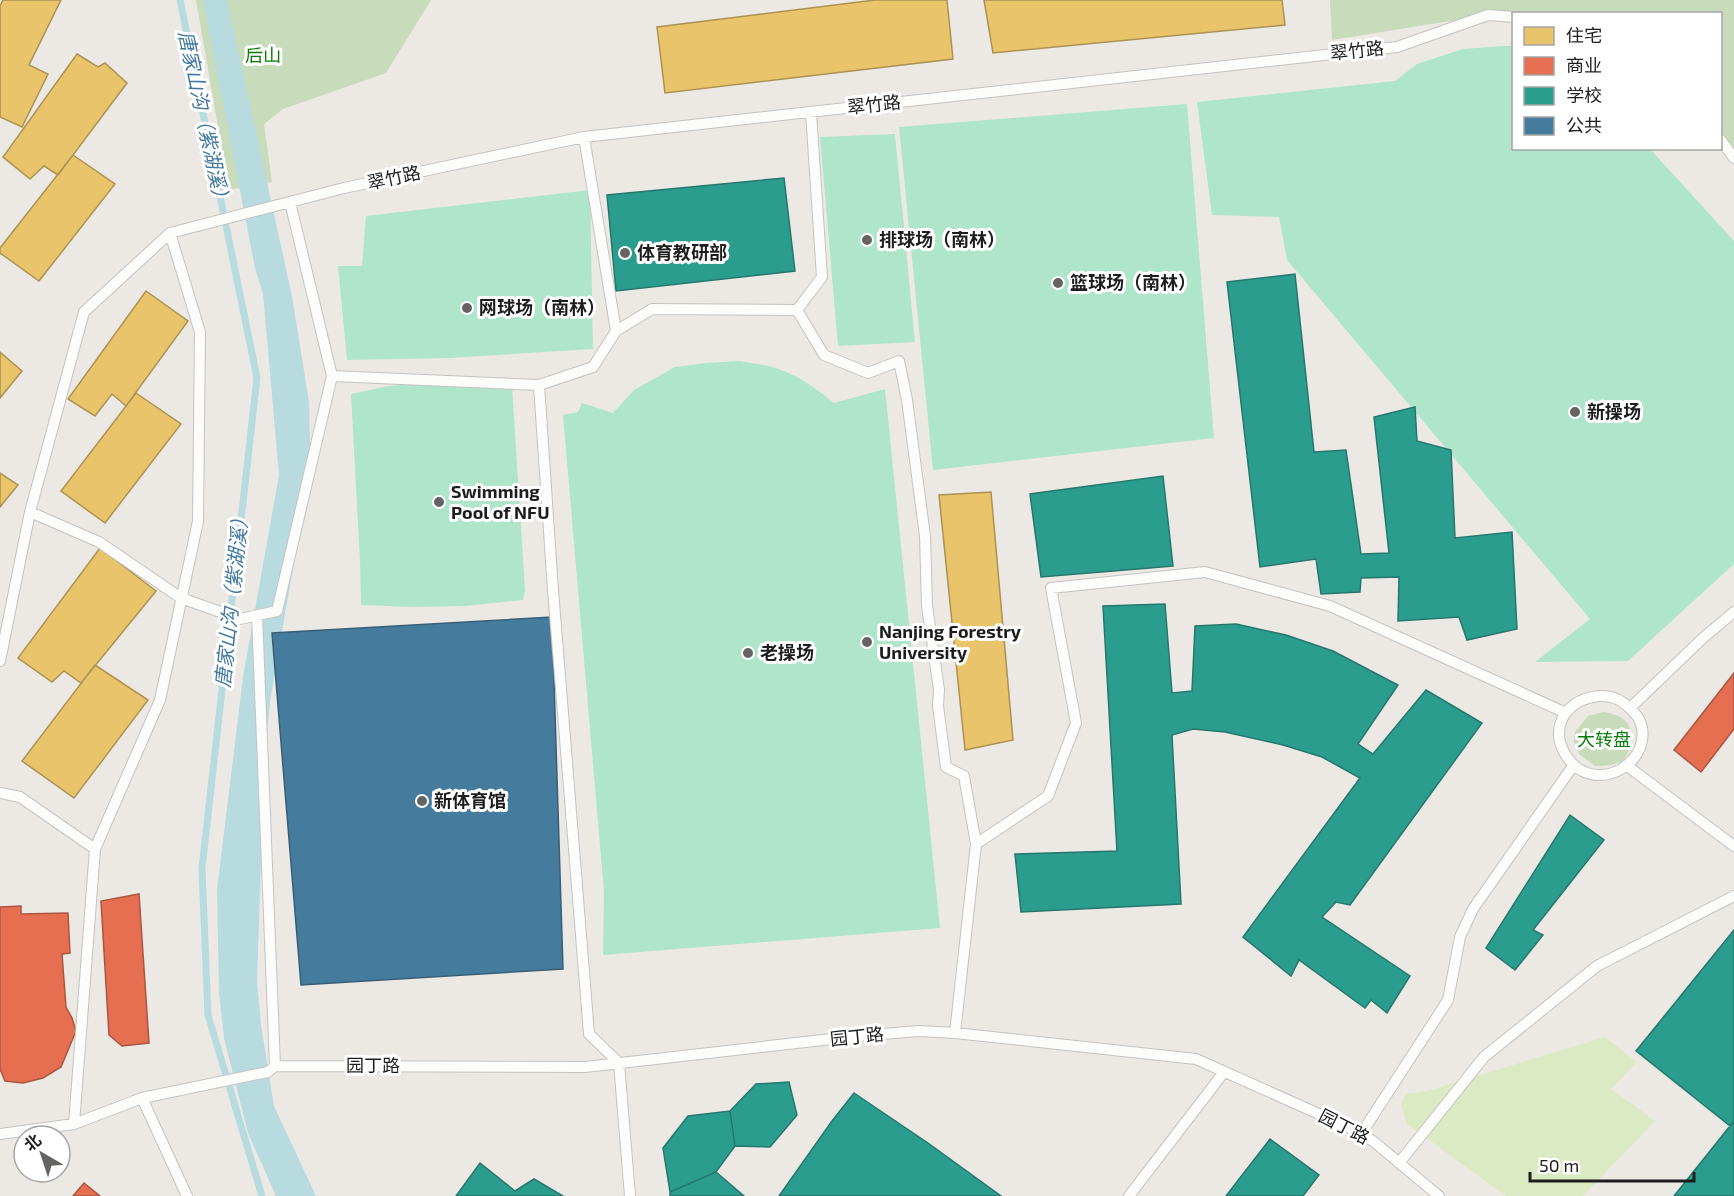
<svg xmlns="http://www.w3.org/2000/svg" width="1734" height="1196" font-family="'Exo 2','Noto Sans SC',sans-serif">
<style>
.grass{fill:#dbeac2}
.forest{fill:#c8dbba}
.pitch{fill:#afe5ca}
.water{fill:#b8dbe0}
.homes{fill:#e9c46a;stroke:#ac9253;stroke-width:1.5}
.shops{fill:#e76f51;stroke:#aa5641;stroke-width:1.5}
.schools{fill:#2a9d8f;stroke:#26776d;stroke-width:1.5}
.public{fill:#457b9d;stroke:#395f77;stroke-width:1.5}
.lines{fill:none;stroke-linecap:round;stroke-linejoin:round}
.stream{stroke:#b8dbe0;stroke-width:7}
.service-casing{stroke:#c4c3c1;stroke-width:12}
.service{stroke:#fcfcfb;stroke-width:10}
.poi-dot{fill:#656463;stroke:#fff;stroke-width:2}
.labels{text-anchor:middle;stroke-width:6;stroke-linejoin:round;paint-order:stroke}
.street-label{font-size:18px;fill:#1d1d1d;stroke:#fff}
.park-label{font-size:18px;fill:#087e08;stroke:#fff}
.poi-label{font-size:18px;font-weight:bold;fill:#1d1d1d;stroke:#fff;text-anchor:start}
.water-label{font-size:20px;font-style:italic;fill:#4278a0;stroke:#fff}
</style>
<rect width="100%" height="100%" fill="#ece9e5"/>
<!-- grass -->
<path class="grass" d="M 1605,1037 L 1637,1062 L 1611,1089 L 1655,1121 L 1583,1196 L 1506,1196 L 1407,1124 L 1401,1105 L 1406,1094 L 1427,1091 Z"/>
<!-- forest -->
<path class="forest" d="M 196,0 L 431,0 L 386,73 L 283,109 L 264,124 L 272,182 L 229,190 Z
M 1330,0 L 1734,0 L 1734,158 L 1721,139 L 1720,14 L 1488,15 L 1332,40 Z
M 1603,712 C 1612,713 1623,716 1628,724 C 1634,734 1632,752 1623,760 C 1615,766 1604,766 1595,766 L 1579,754 L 1574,741 L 1575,732 L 1588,716 Z"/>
<!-- pitch -->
<path class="pitch" d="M 1503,46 L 1513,46 L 1514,148 L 1650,149 L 1734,241 L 1734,564 L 1628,661 L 1535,662 L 1590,619 L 1287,260 L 1279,217 L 1212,215 L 1197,102 L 1395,81 L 1417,64 L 1463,49 Z
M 1187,104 L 1214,438 L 933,470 L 899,127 Z
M 895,134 L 915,342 L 838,346 L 820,137 Z
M 590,190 L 593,349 L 450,358 L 347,360 L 338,266 L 362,266 L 366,216 Z
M 739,361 C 750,363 761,364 772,367 C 795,373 816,388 834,403 L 885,389 L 940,928 L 603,955 L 604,892 L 563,415 L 578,412 L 582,403 L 613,413 L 634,390 L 675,367 L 706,363 Z
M 434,382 L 512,385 L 525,591 L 523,600 L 466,606 L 412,607 L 361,605 L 360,560 L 351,394 L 389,386 Z"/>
<!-- water -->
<path class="water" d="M 203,0 L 227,0 L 292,296 L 309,402 L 311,482 L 295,557 L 270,701 L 264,772 L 257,982 L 261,1025 L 274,1106 L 316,1196 L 276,1196 L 248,1133 L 224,1038 L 219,992 L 217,890 L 243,677 L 279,475 L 263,294 L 255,268 Z"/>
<!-- homes -->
<path class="homes" d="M 3,0 L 61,0 L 29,65 L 48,74 L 22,127 L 0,117 L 0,6 Z
M 875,0 L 947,0 L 953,59 L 665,93 L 657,27 Z
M 984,0 L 1282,0 L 1285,25 L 993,53 Z
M 77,54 L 98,67 L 105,63 L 127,83 L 58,175 L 44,166 L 30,179 L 3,157 Z
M 73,155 L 115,184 L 39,281 L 0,253 L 0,248 Z
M 146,291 L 188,321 L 126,406 L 112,394 L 95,416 L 68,399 Z
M 0,352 L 22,371 L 0,398 Z
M 136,393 L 181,424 L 105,523 L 61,491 Z
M 0,473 L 18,485 L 0,507 Z
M 991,492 L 1013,740 L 965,750 L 939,495 Z
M 100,548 L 156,591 L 81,683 L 64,671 L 52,682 L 18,658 Z
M 95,665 L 148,700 L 74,798 L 22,761 Z"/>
<!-- shops -->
<path class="shops" d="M 1734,673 L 1734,729 L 1701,772 L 1674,750 Z
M 139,894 L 149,1043 L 122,1046 L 109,1035 L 101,901 Z
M 21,906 L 21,914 L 68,913 L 70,953 L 62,954 L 66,1007 L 72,1018 L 76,1031 L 61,1067 L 43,1078 L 23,1083 L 5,1081 L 0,1069 L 0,907 Z
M 84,1183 L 100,1196 L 73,1196 Z"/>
<!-- schools -->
<path class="schools" d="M 784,178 L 795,271 L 616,291 L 607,195 Z
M 1295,274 L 1314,452 L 1346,450 L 1361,554 L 1389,553 L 1374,417 L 1415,407 L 1417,441 L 1451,450 L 1455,538 L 1512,532 L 1517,629 L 1467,640 L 1459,617 L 1398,621 L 1399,577 L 1361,578 L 1360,592 L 1321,594 L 1316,559 L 1260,567 L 1227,282 Z
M 1163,476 L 1173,566 L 1041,577 L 1030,494 Z
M 1165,604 L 1172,693 L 1192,691 L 1195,626 L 1236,624 L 1286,635 L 1333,651 L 1398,685 L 1358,744 L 1373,754 L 1426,690 L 1482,723 L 1350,905 L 1336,902 L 1322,917 L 1410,976 L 1387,1013 L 1371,1000 L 1365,1008 L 1299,960 L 1291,976 L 1243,937 L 1360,778 L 1322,757 L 1283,745 L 1225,732 L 1193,729 L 1172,735 L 1181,904 L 1021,912 L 1015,854 L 1117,851 L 1103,606 Z
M 1570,815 L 1604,840 L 1533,930 L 1543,935 L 1515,970 L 1486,948 Z
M 1734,930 L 1734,1121 L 1730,1126 L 1636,1051 Z
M 789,1082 L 797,1115 L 770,1147 L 735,1146 L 730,1111 L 756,1084 Z
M 854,1093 L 928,1143 L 1001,1196 L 779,1196 L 832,1121 Z
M 730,1111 L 735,1146 L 716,1172 L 670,1192 L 663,1148 L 688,1116 Z
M 1734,1121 L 1734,1196 L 1674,1196 Z
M 1270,1139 L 1319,1175 L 1303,1196 L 1226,1196 Z
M 480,1163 L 515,1191 L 534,1179 L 563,1196 L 456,1196 Z
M 716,1172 L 744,1196 L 670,1196 L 670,1192 Z"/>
<!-- public -->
<path class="public" d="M 552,617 L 563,969 L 301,985 L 272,633 Z"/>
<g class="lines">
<!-- stream -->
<path class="stream" d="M 180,0 L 257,378 L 202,868 L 208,1015 L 262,1196"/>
<!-- service casing -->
<g class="service-casing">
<path id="service" d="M 584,137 L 616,331
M 1720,139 L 1734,158
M 290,202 L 332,376
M 797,310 L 822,277 L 811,112
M 539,385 L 593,367 L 616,331 L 652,309 L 797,310 L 824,355 L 868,373 L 899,361 L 907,400 L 925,536 L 927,606 L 939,690 L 938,706 L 946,767 L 964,776 L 976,844
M 30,512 L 99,542 L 181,598 L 240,619 L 277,611 L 332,376 L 539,385 L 553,590 L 589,1034 L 619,1063 L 630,1196
M 257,615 L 275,1066
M 0,661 L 30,512 L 84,312 L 170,233
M 1630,708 C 1627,706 1623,702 1619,700 C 1593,688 1558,705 1559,735 C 1559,743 1563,751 1567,757 C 1596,799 1658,760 1639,719 C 1637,715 1633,712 1630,708 L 1703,638 L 1734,612
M 1626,765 L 1734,846
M 0,793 L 20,797 L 95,849
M 955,1033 L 976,844 L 1048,796 L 1076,723 L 1051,588 L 1205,572 L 1330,606 L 1566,713
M 142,1098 L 187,1196
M 74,1124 L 95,849 L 160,700 L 198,521 L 200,332 L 170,233 L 344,188 L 584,137 L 1397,47 L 1488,15 L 1514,17
M 0,1134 L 74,1124 L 142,1098 L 268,1072 L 275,1066 L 585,1067 L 858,1036 L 919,1031 L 955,1033 L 1196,1059 L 1348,1127 L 1373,1141 L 1439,1196
M 1361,1134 L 1448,1000 L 1460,937 L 1473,909 L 1573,766
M 1399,1163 L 1484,1057 L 1597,966 L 1734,896
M 1129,1196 L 1224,1072"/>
</g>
<!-- service -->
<use href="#service" class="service"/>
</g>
<!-- markers -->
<g class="poi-dot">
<circle cx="867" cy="240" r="6"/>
<circle cx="625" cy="253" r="6"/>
<circle cx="1058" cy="283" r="6"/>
<circle cx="467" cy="308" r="6"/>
<circle cx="1575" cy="412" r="6"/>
<circle cx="439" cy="502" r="6"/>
<circle cx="867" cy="642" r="6"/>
<circle cx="748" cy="653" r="6"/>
<circle cx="422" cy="801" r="6"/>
</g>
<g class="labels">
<!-- street labels -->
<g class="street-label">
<text transform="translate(1357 51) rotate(-6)" y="6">翠竹路</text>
<text transform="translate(874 105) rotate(-6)" y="6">翠竹路</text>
<text transform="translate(394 178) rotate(-12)" y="6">翠竹路</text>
<text transform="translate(857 1037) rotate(-6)" y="6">园丁路</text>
<text x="373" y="1072">园丁路</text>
<text transform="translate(1344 1127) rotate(27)" y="6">园丁路</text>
</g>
<!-- park labels -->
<g class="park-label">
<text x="263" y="62">后山</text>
<text x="1604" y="746">大转盘</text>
</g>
<!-- poi labels -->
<g class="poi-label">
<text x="879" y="246">排球场（南林）</text>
<text x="637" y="259">体育教研部</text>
<text x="1070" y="289">篮球场（南林）</text>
<text x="479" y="314">网球场（南林）</text>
<text x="1587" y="418">新操场</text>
<text x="451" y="498">Swimming<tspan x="451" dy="21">Pool of NFU</tspan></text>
<text x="879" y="638">Nanjing Forestry<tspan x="879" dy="21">University</tspan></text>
<text x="760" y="659">老操场</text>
<text x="434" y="807">新体育馆</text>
</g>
<!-- water labels -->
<g class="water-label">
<text transform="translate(204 119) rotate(78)" y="7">唐家山沟（紫湖溪）</text>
<text transform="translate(232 598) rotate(-84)" y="7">唐家山沟（紫湖溪）</text>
</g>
</g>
<!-- legend -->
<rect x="1512" y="12" width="210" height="138" fill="#ffffff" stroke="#a5a5a5" stroke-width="1.5"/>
<rect x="1524" y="27" width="30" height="18" fill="#e9c46a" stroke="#a5a5a5" stroke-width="1.5"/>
<text x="1566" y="42" font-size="18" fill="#1d1d1d">住宅</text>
<rect x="1524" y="57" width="30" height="18" fill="#e76f51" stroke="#a5a5a5" stroke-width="1.5"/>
<text x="1566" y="72" font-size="18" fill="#1d1d1d">商业</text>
<rect x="1524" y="87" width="30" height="18" fill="#2a9d8f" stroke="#a5a5a5" stroke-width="1.5"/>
<text x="1566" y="102" font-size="18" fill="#1d1d1d">学校</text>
<rect x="1524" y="117" width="30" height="18" fill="#457b9d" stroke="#a5a5a5" stroke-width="1.5"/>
<text x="1566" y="132" font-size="18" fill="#1d1d1d">公共</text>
<!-- north arrow -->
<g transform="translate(42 1154) rotate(321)"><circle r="28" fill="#ffffff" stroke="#a5a5a5" stroke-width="1.5"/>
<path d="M0-4.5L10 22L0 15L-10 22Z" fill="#656463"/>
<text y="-9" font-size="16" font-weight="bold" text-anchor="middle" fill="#1d1d1d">北</text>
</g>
<!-- scale -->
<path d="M1530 1172v9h164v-9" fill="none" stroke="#1d1d1d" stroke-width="3"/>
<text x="1539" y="1172" font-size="18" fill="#1d1d1d" stroke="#ffffff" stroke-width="4.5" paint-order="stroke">50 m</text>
</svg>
